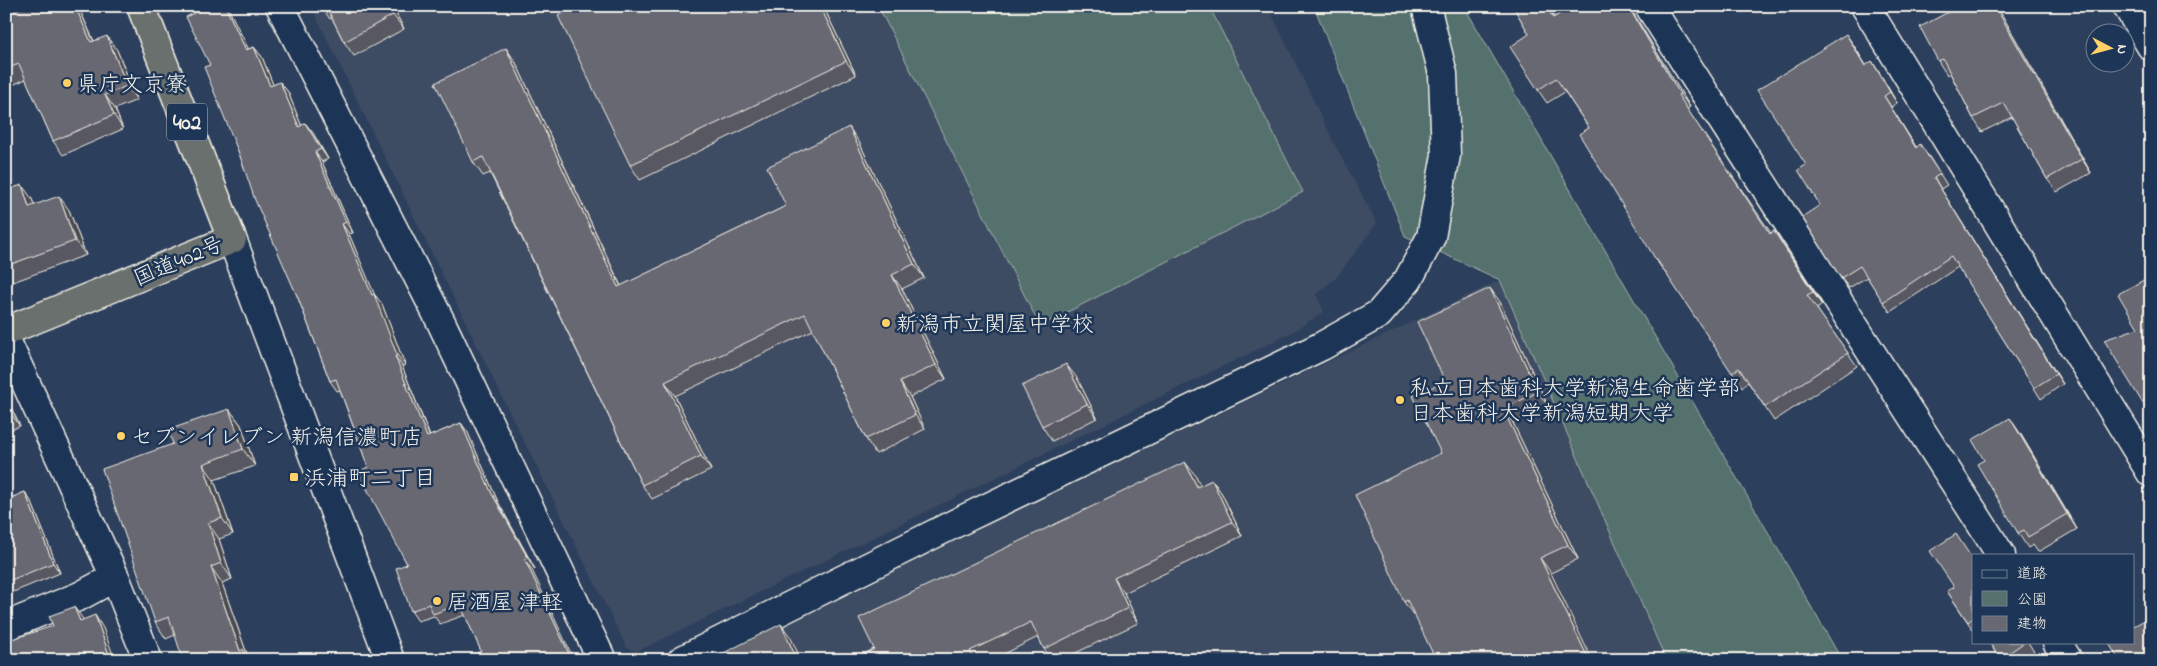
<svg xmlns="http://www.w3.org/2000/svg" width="2157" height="666" font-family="'Indie Flower','Klee One',sans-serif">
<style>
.built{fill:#3e4b63}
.green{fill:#55716e;stroke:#a4b1ab}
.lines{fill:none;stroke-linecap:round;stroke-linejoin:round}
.street-casing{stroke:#f4f1e8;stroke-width:31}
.secondary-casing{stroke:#f4f1e8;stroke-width:31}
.highway-casing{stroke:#f4f1e8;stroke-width:31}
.street{stroke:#1d3557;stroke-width:28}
.secondary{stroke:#1d3557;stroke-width:28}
.highway{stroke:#6a706d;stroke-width:28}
.wall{fill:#595962;stroke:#f4f1e8}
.shaded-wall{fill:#494950;stroke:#f4f1e8}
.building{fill:#686872;stroke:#f4f1e8}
.poi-dot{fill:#ffd166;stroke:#1d3557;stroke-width:2}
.labels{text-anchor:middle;stroke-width:5;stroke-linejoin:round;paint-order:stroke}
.shield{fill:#1d3557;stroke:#b4b9bc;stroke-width:1}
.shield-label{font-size:21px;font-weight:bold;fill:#f4f1e8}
.poi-label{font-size:22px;fill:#f4f1e8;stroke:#1d3557;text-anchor:start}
.street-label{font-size:22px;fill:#f4f1e8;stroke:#1d3557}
</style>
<rect width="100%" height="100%" fill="#2c3f5c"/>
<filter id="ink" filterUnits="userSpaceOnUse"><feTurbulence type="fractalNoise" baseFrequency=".02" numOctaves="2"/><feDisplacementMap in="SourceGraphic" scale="10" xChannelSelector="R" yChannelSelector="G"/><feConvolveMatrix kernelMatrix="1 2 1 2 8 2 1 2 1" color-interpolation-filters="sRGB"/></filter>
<g filter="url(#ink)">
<!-- built -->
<path class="built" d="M 311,6 L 1268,6 L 1333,141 L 1377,223 L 1336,278 L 1316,294 L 1324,312 L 1291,333 L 866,541 L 636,652 L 627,648 L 504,401 Z
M 1500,280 L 1666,660 L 718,660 L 994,521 Z"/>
<!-- green -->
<path class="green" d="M 878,6 L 1209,6 L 1303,192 L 1040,326 Z
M 1314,6 L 1464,6 L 1842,660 L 1666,660 L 1500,280 L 1405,236 Z"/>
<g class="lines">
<!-- street casing -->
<g class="street-casing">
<path id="street" d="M 280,6 L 441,322 L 602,660
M 1649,6 L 2001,555
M 1865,6 L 2151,473
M 6,340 L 115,577 L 148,660
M 6,626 L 80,596 L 115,577
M 2057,642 L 2068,660
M 682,660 L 968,517 L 1322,346 L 1379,314 L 1408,280 L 1431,237 L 1446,155 L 1443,74 L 1426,6"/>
</g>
<!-- secondary casing -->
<g class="secondary-casing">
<path id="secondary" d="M 2127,6 L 2151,46
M 232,239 L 390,660"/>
</g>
<!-- highway casing -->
<g class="highway-casing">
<path id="highway" d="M 6,331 L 232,239 L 141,6"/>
</g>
<!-- street -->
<use href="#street" class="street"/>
<!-- secondary -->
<use href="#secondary" class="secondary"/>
<!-- highway -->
<use href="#highway" class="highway"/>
</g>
<!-- wall -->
<path class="wall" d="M 78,6 L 94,41 L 117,50 L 137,100 L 115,109 L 123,129 L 63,155 L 53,141 L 26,79 L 6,88 L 6,15 Z
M 208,6 L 226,6 L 229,10 L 248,49 L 254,47 L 262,57 L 273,85 L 280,82 L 288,92 L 301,125 L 305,123 L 313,133 L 328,159 L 322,162 L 353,233 L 349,234 L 374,294 L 382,304 L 405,365 L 402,366 L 430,436 L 461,423 L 468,433 L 498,502 L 535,569 L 532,570 L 481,651 L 465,615 L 440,624 L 434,616 L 418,621 L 411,611 L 407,564 L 368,467 L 340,390 L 337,391 L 330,381 L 298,298 L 240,156 L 210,65 Z
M 321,6 L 392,6 L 404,29 L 354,56 L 344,42 L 332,18 L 330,19 Z
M 823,6 L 856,75 L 640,180 L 630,165 Z
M 1513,6 L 1548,6 L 1554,17 L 1572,6 L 1629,6 L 1690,107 L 1687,109 L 1771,233 L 1774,231 L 1783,245 L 1822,305 L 1817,309 L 1857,366 L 1774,421 L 1748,382 L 1742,387 L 1666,273 L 1666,274 L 1656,260 L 1589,128 L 1565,92 L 1547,103 L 1538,90 L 1529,34 Z
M 1997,6 L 2091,173 L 2057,192 L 2047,179 L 2012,117 L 1982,132 L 1973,118 L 1950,73 L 1947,75 L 1938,61 Z
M 1853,44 L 1866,65 L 1879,72 L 1897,103 L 1891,107 L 1916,147 L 1928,155 L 1947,185 L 1941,189 L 2063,384 L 2041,399 L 1958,267 L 1890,312 L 1867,277 L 1849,288 L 1841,278 L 1820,205 L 1806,165 Z
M 506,48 L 516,63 L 621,286 L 786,206 L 859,142 L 924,278 L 902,289 L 946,379 L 910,397 L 925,429 L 876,454 L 866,439 L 813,330 L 675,396 L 711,470 L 652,499 L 642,485 L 490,173 L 483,176 L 473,162 Z
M 6,190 L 32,199 L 34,205 L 69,210 L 86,255 L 13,282 L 6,272 Z
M 2151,276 L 2151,416 L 2142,402 L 2138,328 Z
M 1500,302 L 1548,406 L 1513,423 L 1578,559 L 1551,573 L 1414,616 L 1404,602 L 1441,453 L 1445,381 Z
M 1077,378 L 1097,418 L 1052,441 L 1042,426 Z
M 6,397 L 20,426 L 6,432 Z
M 229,409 L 241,425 L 255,466 L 214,480 L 233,534 L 219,539 L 232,579 L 222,583 L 247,654 L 175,635 L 166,639 L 155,622 L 173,444 Z
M 2020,433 L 2077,529 L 2038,552 L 2033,545 L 2028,548 L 2018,533 L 1984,460 Z
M 1196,476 L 1200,486 L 1212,480 L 1222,494 L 1242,536 L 1124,593 L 1138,623 L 1061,660 L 1052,660 L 1044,649 L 1038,637 L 992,660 L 853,660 Z
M 25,492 L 32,503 L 60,573 L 6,595 L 6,500 Z
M 1973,560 L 1973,630 L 1947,591 L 1954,587 Z
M 1989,642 L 2028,642 L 2034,652 L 2022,660 L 2000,660 Z"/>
<!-- shaded-wall -->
<path class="shaded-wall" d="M 75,6 L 78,6 L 100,56 L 91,42 Z
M 225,6 L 226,6 L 229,10 L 254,60 L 246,50 Z
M 389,6 L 392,6 L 404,29 L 393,15 Z
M 820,6 L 823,6 L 856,75 L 846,61 Z
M 1546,6 L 1548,6 L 1562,31 L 1553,18 Z
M 1628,6 L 1629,6 L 1690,107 L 1680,94 Z
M 1995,6 L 1997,6 L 2091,173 L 2082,159 Z
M 1846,34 L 1853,44 L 1872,76 L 1865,66 Z
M 107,36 L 117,50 L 137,100 L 127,86 Z
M 254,47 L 262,57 L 278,97 L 270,86 Z
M 506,48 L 516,63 L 628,302 L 618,287 Z
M 1872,61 L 1879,72 L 1897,103 L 1890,92 Z
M 280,82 L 288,92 L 306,137 L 299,127 Z
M 105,95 L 115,109 L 123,129 L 114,115 Z
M 1884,96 L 1891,107 L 1923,158 L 1916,148 Z
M 305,123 L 313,133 L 328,159 L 321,149 Z
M 849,127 L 859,142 L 924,278 L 914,264 Z
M 315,152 L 322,162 L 353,233 L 346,222 Z
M 1934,178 L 1941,189 L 2063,384 L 2056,374 Z
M 22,185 L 32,199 L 40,221 L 29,207 Z
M 59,196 L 69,210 L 86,255 L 75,241 Z
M 342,224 L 349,234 L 376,298 L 374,294 L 382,304 L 405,365 L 397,355 Z
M 1774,231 L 1783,245 L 1822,305 L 1813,292 Z
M 892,275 L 902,289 L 946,379 L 936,365 Z
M 1490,288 L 1500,302 L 1548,406 L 1538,392 Z
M 395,356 L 402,366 L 434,448 L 427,437 Z
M 1066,364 L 1077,378 L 1097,418 L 1087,404 Z
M 665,382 L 675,396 L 711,470 L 701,456 Z
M 900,382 L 910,397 L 925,429 L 915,415 Z
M 6,397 L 20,426 L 12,415 L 6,402 Z
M 229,409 L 241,425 L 255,466 L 243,449 Z
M 1503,409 L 1513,423 L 1578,559 L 1568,545 Z
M 2010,418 L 2020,433 L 2077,529 L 2067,514 Z
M 461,423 L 468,433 L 498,502 L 535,569 L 528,558 L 491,492 Z
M 1185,462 L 1196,476 L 1207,501 L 1197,487 Z
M 203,464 L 214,480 L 233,534 L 222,518 Z
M 1212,480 L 1222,494 L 1242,536 L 1232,522 Z
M 25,492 L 32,503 L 60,573 L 53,563 Z
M 208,523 L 219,539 L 232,579 L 221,563 Z
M 1540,558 L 1551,573 L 1592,660 L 1589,660 Z
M 525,560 L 532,570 L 574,660 L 572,660 Z
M 211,567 L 222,583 L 247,654 L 251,660 L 246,660 L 240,651 Z
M 1114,578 L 1124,593 L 1138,623 L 1128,608 Z
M 74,607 L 83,619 L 88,634 L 80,621 Z
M 95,615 L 103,628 L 115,660 L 111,660 Z
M 781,624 L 791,638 L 801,660 L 797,660 Z"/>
<!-- building -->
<path class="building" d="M 26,6 L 75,6 L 91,42 L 107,36 L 127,86 L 105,95 L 114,115 L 53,141 L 19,64 L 6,69 L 6,15 Z
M 208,6 L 225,6 L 246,50 L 254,47 L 270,86 L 280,82 L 299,127 L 305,123 L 321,149 L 315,152 L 346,222 L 342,224 L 372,295 L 374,294 L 397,355 L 395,356 L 427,437 L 461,423 L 491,492 L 528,558 L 525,560 L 572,660 L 463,660 L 481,651 L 460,604 L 433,614 L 429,604 L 411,611 L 396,568 L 407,564 L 358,472 L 368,467 L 336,379 L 330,381 L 298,298 L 255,200 L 240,156 L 204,67 L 210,65 L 186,17 Z
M 326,6 L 389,6 L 393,15 L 344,42 Z
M 577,6 L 820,6 L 846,61 L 630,165 L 558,16 Z
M 1513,6 L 1546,6 L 1553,18 L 1572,6 L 1628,6 L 1680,94 L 1678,95 L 1770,234 L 1774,231 L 1813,292 L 1807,295 L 1848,353 L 1765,407 L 1739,368 L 1732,373 L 1657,260 L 1656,260 L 1579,134 L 1589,128 L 1556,78 L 1538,90 L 1510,47 L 1529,34 Z
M 1950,6 L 1995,6 L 2082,159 L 2047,179 L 2004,103 L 1973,118 L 1943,59 L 1938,61 L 1920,27 L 1952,10 Z
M 1846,34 L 1865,66 L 1872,61 L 1890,92 L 1884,96 L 1916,148 L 1920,144 L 1940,174 L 1934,178 L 2056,374 L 2034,388 L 1951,256 L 1883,302 L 1860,266 L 1841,278 L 1802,217 L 1820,205 L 1798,170 L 1806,165 L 1757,90 Z
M 506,48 L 618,287 L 786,206 L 767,167 L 849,127 L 914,264 L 892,275 L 936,365 L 900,382 L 915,415 L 866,439 L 805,314 L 665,382 L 701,456 L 642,485 L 483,157 L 473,162 L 435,83 Z
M 22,185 L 29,207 L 59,196 L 75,241 L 6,266 L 6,190 Z
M 2151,276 L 2151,397 L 2142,402 L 2104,340 L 2138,328 L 2118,294 Z
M 1490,288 L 1538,392 L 1503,409 L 1568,545 L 1540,558 L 1589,660 L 1436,660 L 1407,600 L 1404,602 L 1355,495 L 1441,453 L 1413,396 L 1445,381 L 1417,322 Z
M 1066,364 L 1087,404 L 1042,426 L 1022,386 Z
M 6,402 L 12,415 L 6,418 Z
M 229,409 L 243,449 L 203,464 L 222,518 L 208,523 L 221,563 L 211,567 L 240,651 L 243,649 L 247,660 L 183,660 L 169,617 L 155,622 L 102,469 L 173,444 L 168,430 Z
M 2010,418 L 2067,514 L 2028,537 L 2024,530 L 2018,533 L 1977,464 L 1984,460 L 1972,440 Z
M 1185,462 L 1197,487 L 1212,480 L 1232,522 L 1114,578 L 1128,608 L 1044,649 L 1031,622 L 970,651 L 974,660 L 853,660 L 874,649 L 859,618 Z
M 25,492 L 53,563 L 6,582 L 6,500 Z
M 1956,534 L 1973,560 L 1973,619 L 1973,618 L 1968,622 L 1947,591 L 1954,587 L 1930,551 Z
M 74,607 L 80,621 L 95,615 L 111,660 L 6,660 L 6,641 L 53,626 L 49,616 Z
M 2151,616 L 2151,660 L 2119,660 L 2108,642 L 2133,642 L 2133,624 L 2134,626 Z
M 781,624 L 797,660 L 710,660 Z
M 1989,642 L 2025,642 L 2000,659 Z"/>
</g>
<!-- markers -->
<g class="poi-dot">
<circle cx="67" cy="83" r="5"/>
<circle cx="886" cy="323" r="5"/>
<circle cx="1400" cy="400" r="5"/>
<circle cx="121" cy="436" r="5"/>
<rect x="289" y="472" width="10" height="10" rx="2.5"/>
<circle cx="437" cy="601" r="5"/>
</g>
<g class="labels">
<!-- shield labels -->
<rect class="shield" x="167" y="103.5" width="40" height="37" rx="4"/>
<g class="shield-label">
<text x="187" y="129">402</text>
</g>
<!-- poi labels -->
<g class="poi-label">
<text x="77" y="91">県庁文京寮</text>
<text x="896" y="331">新潟市立関屋中学校</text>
<text x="1410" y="395">私立日本歯科大学新潟生命歯学部<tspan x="1410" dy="25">日本歯科大学新潟短期大学</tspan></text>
<text x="131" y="444">セブンイレブン 新潟信濃町店</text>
<text x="304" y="485">浜浦町二丁目</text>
<text x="447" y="609">居酒屋 津軽</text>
</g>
<!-- street labels -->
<g class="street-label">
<text transform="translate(178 260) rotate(-23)" y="8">国道402号</text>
</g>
</g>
<!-- margin -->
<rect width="2157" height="666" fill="none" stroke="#1d3557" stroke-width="25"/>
<rect x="12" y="12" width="2132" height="641" fill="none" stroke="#f4f1e8" stroke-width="2" filter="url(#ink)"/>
<!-- legend -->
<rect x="1972" y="554" width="162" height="90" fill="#1d3557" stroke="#738091"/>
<rect x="1982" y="570" width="25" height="8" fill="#1d3557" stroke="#738091"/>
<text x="2017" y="578" font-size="15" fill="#f4f1e8">道路</text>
<rect x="1982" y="591" width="25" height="15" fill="#55716e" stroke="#738091"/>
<text x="2017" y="604" font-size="15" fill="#f4f1e8">公園</text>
<rect x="1982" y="616" width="25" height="15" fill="#686872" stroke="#738091"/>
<text x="2017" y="628" font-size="15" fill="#f4f1e8">建物</text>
<!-- north arrow -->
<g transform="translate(2110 48) rotate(96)"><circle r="24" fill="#1d3557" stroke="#738091"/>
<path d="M0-4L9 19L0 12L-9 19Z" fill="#ffd166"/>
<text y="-8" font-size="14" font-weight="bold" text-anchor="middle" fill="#f4f1e8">N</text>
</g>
</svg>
